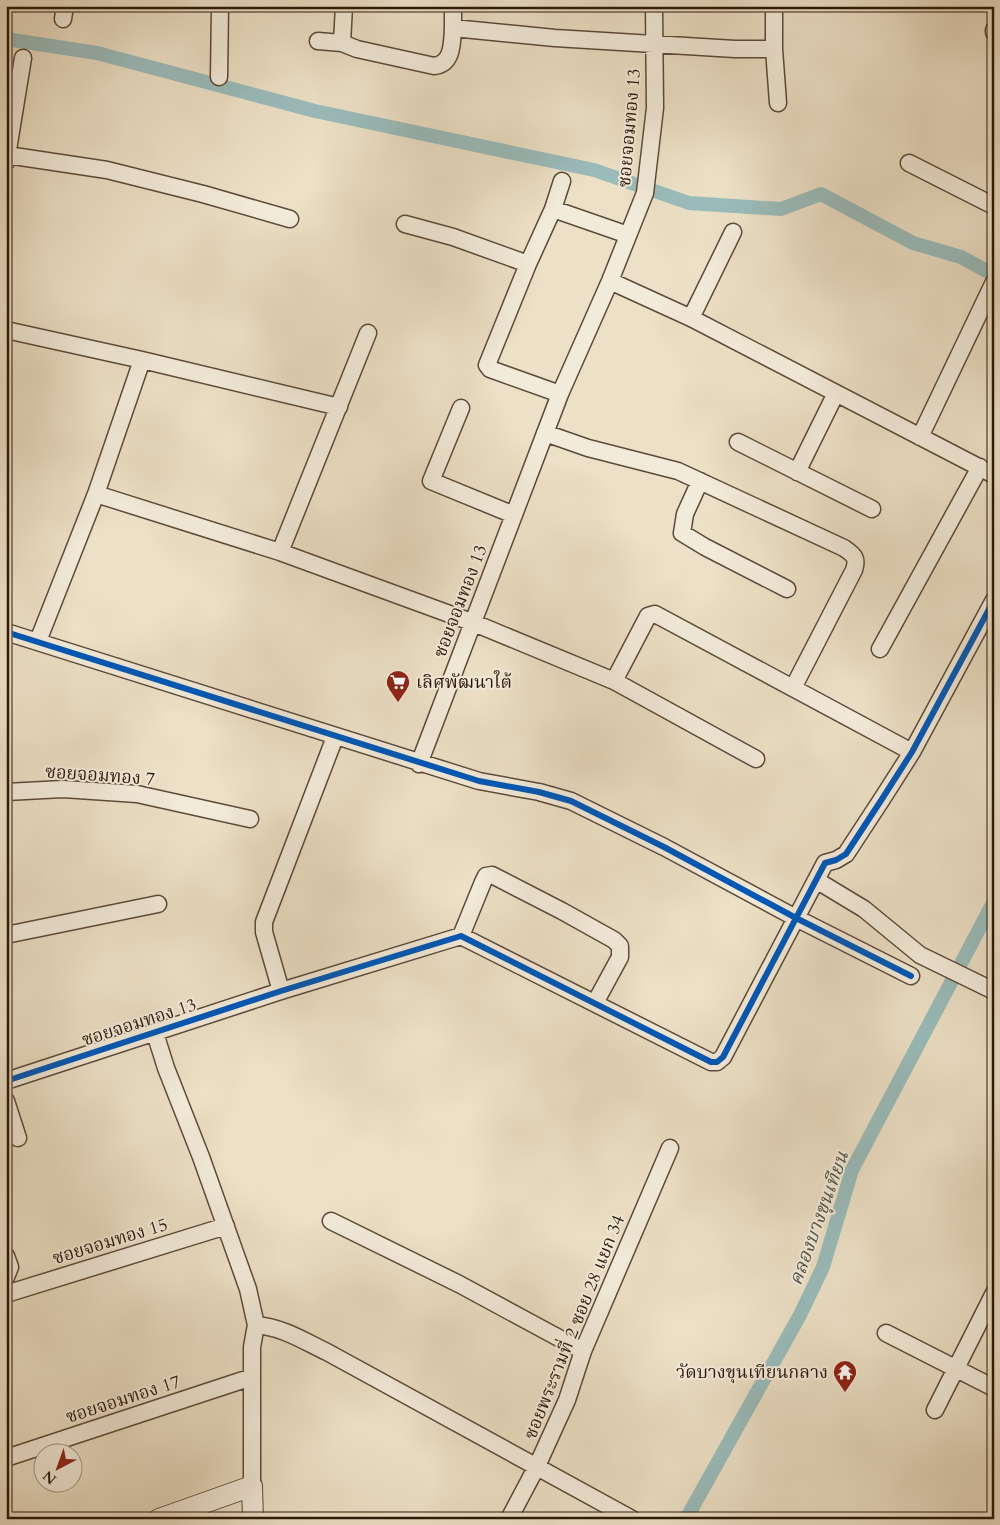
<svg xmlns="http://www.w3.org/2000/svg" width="1000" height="1525" font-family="Cardo,'Noto Serif Thai',serif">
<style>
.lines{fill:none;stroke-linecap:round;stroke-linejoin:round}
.canal{stroke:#9abcbb;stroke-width:14}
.minor-casing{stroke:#5c4a39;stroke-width:19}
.tertiary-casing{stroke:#5c4a39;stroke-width:22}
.minor{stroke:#f3ebda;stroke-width:16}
.tertiary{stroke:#f3ebda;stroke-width:20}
.cycleway-casing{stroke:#f3ebda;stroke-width:9}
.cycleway{stroke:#0057b8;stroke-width:6}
.labels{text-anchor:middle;stroke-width:4;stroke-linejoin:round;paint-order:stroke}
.street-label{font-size:18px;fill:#2c180a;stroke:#f3ebda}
.poi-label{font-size:18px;fill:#2c180a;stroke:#f3ebda;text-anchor:start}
.water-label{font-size:19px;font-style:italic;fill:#525148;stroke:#f3ebda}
</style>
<rect width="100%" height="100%" fill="#ece0c6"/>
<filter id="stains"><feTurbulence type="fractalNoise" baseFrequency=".004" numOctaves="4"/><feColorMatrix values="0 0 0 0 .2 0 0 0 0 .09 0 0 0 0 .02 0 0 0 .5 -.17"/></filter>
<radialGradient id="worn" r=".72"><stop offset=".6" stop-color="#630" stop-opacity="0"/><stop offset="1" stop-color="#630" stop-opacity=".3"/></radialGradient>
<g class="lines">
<!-- canal -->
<path class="canal" d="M 6,39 L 97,53 L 315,111 L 594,170 L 689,203 L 781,209 L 821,194 L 913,243 L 961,257 L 994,275
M 686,1519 L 800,1315 L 823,1267 L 852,1170 L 994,901"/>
<!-- minor casing -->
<g class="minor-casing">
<path id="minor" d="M 344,6 L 342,43 L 357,49 L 434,66 C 453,64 452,43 453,28 L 555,38 L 735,49 L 774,49
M 453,6 L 453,28
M 774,6 L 774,49 L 778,103
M 63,19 L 65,6
M 994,30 L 994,32
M 318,41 L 342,43
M 219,77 L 220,6
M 7,155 L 107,170 L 203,194 L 290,219
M 6,162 L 23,58
M 909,163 L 994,206
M 553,209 L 628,235
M 405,224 L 453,237 L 528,264
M 610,281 L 691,318 L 994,475
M 691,318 L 733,232
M 6,330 L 142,360 L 339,407
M 560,394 L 490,369 L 487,365 L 528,264 L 553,209 L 562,181
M 461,408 L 431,481 L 514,515
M 545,433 L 588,448 L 678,471 L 844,548 C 854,555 858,558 854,570 L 793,688
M 920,437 L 994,282
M 738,442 L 872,509
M 797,472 L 836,393
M 700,481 L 685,514 L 682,533 L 705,547 L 787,589
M 96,494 L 280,552 L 474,623 L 614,681 L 756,759
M 280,552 L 368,333
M 6,632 L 479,781 L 539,792 L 571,801 L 664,847 L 796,918 L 911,976
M 38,641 L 96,494 L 142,360
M 880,649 L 980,467
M 614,681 L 648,616 L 655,614 L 912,752
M 419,764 L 560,394 L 610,281 L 645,193 L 655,108 L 654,6
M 6,792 L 63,789 L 137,794 L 250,819
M 816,880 L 864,909 L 920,955 L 994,991
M 6,935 L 158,904
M 461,936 L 483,882 L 486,876 L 492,875 L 562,911 L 614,940 L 620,946 L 620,957 L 595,1003
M 281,991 L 264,932 L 264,922 L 335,737
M 155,1033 L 166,1068 L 201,1157 L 248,1289 L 256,1325 L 252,1347 L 252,1486
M 6,1081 L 281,991 L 461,936 L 711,1062 L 717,1062 L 723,1057 L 825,863 L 836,860 L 846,854 L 882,799 L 912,752 L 994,600
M 6,1101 L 18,1138
M 331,1221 L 459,1284 L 583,1351
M 6,1256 L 10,1267 L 6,1277
M 6,1294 L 226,1226
M 256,1325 C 282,1327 304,1341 327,1352 L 632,1519
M 886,1333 L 994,1388
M 935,1410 L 994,1293
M 6,1458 L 252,1377
M 509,1519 L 537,1466 L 567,1400 L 583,1351 L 670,1148"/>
</g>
<!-- tertiary casing -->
<g class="tertiary-casing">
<path id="tertiary" d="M 159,1519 L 252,1486 L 253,1519"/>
</g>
<!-- minor -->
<use href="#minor" class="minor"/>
<!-- tertiary -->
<use href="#tertiary" class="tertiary"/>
<!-- cycleway casing -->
<g class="cycleway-casing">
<path id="cycleway" d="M 6,632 L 479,781 L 539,792 L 571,801 L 664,847 L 796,918 L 911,976
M 6,1081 L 281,991 L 461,936 L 711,1062 L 717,1062 L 723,1057 L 825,863 L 836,860 L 846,854 L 882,799 L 912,752 L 994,600"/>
</g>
<!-- cycleway -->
<use href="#cycleway" class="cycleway"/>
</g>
<!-- icons -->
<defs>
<g id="supermarket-pin" transform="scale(1.25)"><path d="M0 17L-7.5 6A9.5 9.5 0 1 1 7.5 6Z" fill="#8f2418" stroke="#f3ebda"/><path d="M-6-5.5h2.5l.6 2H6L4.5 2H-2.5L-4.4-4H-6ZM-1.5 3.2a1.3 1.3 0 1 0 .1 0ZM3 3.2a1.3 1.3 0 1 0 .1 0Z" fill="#fff"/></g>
<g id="temple-pin" transform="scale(1.25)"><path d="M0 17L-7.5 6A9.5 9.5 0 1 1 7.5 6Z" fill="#8f2418" stroke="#f3ebda"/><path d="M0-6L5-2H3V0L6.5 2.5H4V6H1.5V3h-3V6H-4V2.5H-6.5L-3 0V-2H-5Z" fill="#fff"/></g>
</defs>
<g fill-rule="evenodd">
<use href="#supermarket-pin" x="398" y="682"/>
<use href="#temple-pin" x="845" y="1372"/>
</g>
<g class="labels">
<!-- street labels -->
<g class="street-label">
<text transform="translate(629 128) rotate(-85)" y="6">ซอยจอมทอง 13</text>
<text transform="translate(460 601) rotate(-69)" y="6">ซอยจอมทอง 13</text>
<text transform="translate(100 775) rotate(4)" y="6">ซอยจอมทอง 7</text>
<text transform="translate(139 1022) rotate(-18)" y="6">ซอยจอมทอง 13</text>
<text transform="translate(110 1241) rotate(-17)" y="6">ซอยจอมทอง 15</text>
<text transform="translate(574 1327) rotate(-68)" y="6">ซอยพระรามที่ 2 ซอย 28 แยก 34</text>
<text transform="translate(123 1399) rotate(-18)" y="6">ซอยจอมทอง 17</text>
</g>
<!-- poi labels -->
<g class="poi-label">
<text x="416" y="688">เลิศพัฒนาใต้</text>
<text x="828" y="1378" text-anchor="end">วัดบางขุนเทียนกลาง</text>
</g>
<!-- water labels -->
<g class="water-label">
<text transform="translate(818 1218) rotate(-70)" y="7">คลองบางขุนเทียน</text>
</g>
</g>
<!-- margin -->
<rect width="1000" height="1525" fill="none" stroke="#ece0c6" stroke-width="25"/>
<rect x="8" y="8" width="985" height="1510" fill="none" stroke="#2c180a" stroke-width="2.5"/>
<rect x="12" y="12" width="975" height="1500" fill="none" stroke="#2c180a"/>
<!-- north arrow -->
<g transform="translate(58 1468) rotate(221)"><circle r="24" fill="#f3ebda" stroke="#a39787"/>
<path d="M0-4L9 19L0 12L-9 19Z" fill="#8f2418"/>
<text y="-8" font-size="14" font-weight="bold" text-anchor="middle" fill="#2c180a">N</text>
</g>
<rect width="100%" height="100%" filter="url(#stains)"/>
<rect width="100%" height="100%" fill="url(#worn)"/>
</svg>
